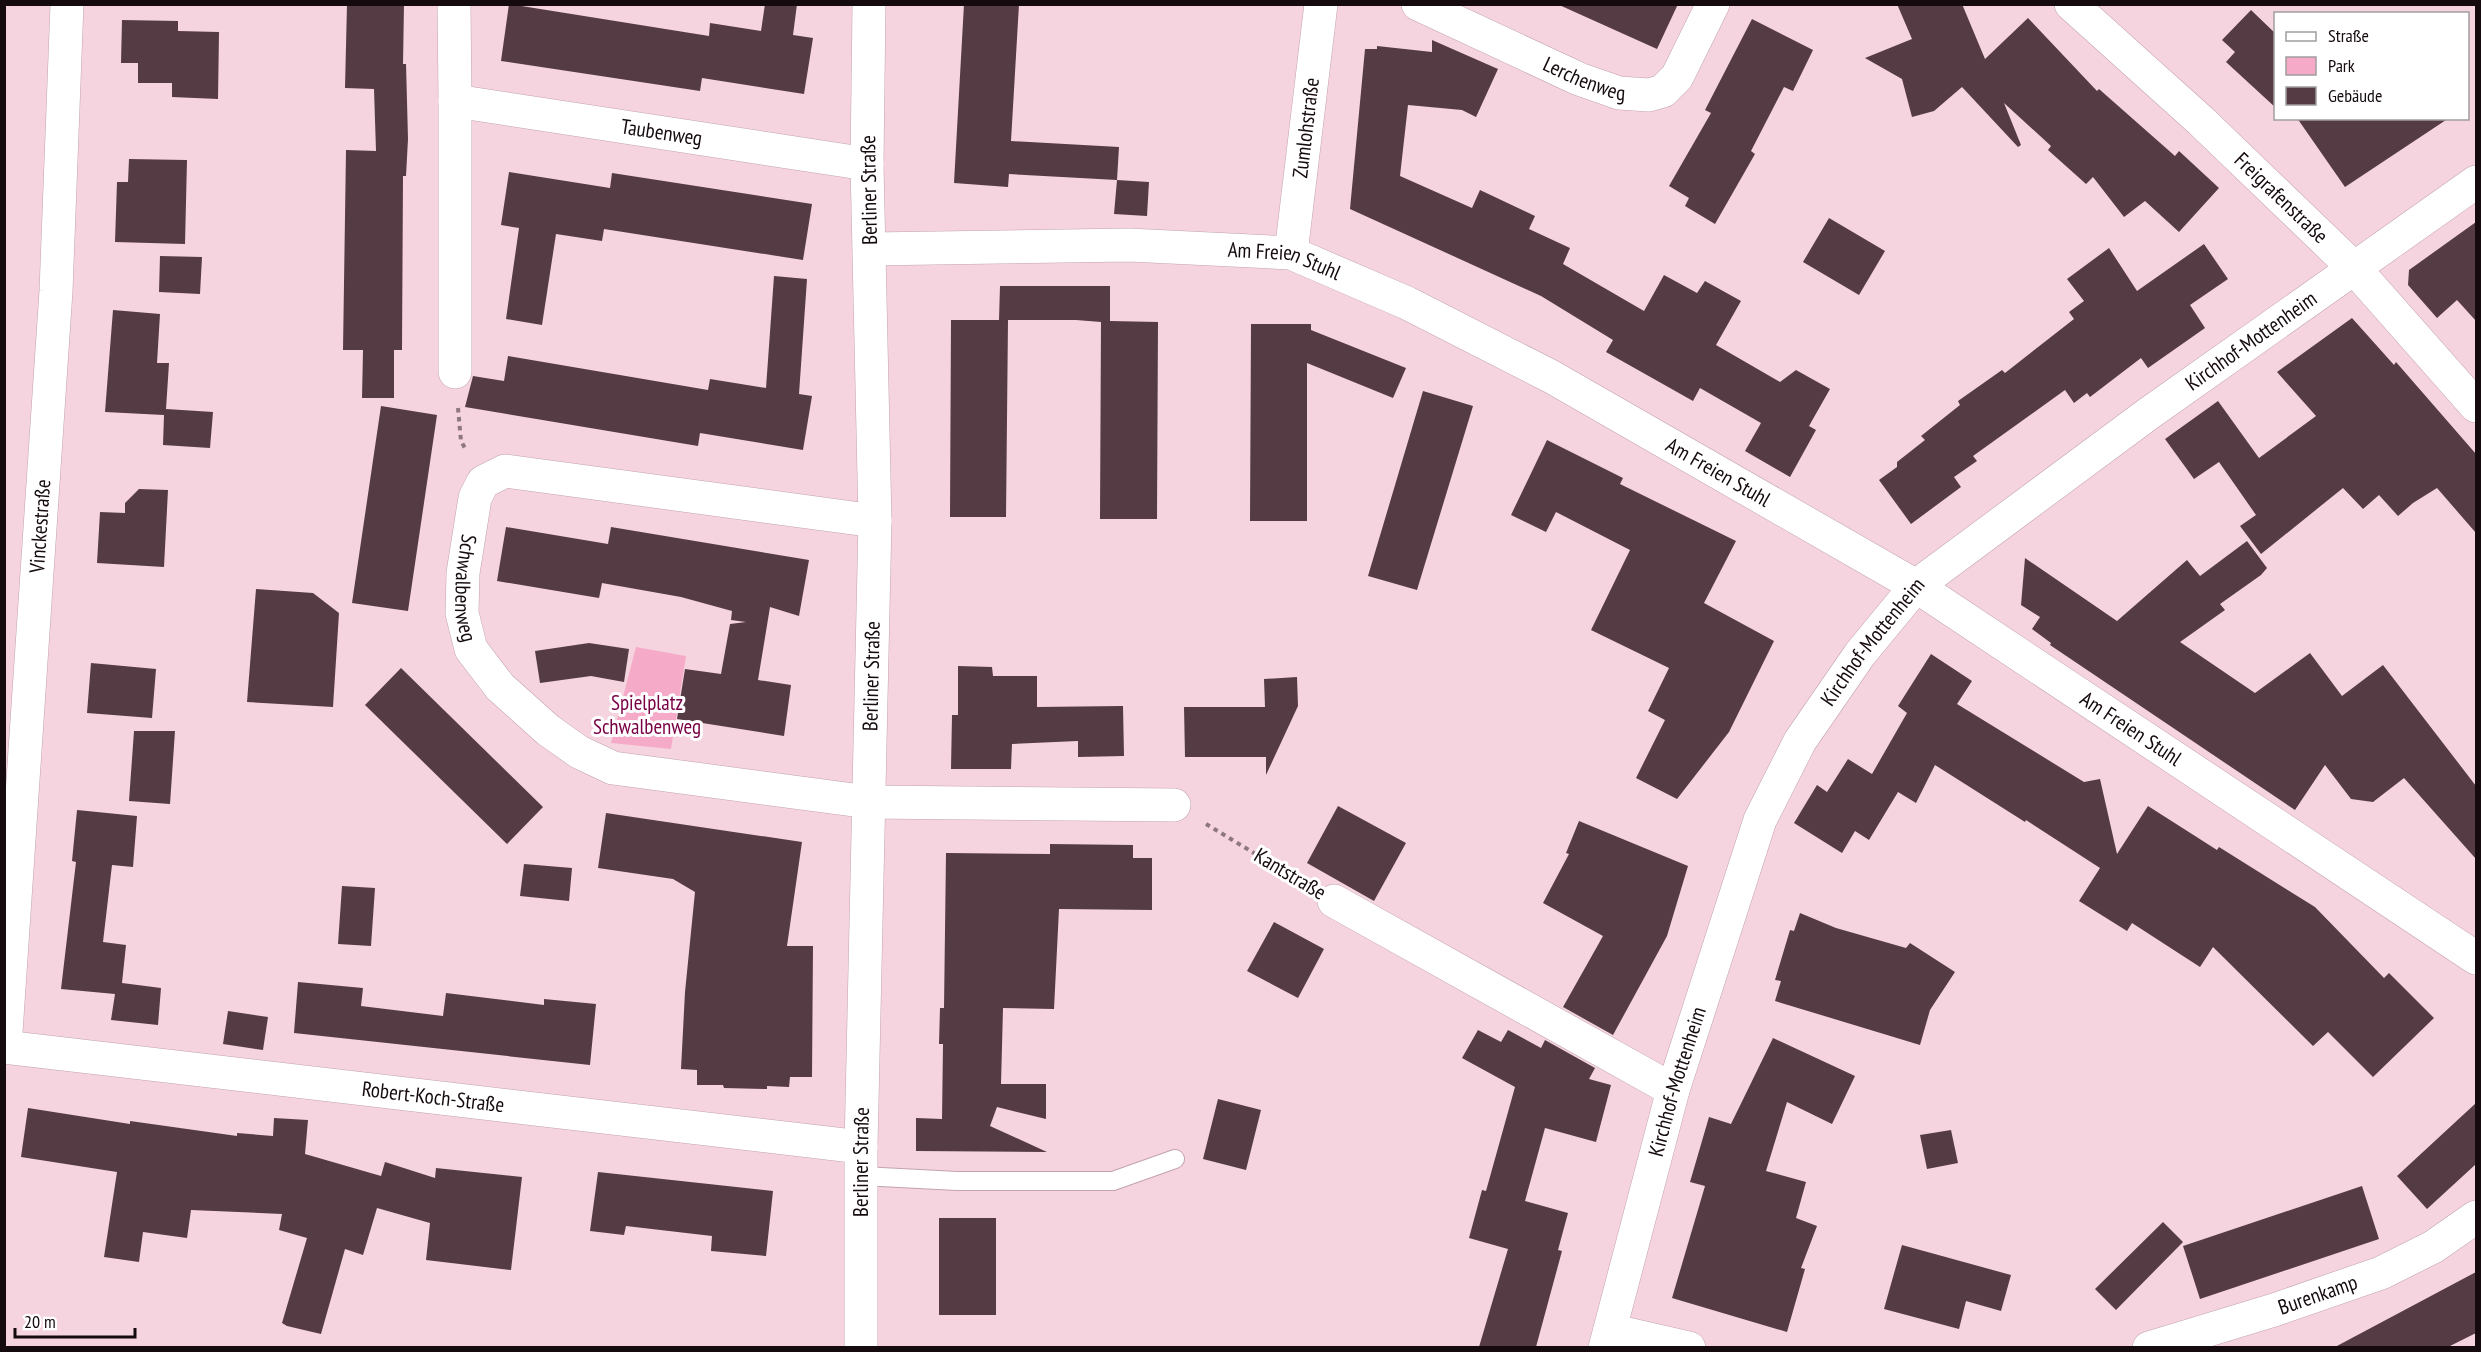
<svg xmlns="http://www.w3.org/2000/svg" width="2481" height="1352" font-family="'PT Sans Narrow',sans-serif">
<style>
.green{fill:#f5abc7}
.building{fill:#553b44}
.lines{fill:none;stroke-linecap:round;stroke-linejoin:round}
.service-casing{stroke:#c2a3ae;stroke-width:20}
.minor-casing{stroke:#c2a3ae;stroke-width:34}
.tertiary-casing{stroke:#c2a3ae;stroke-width:34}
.path{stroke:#8e777f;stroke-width:4;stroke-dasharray:4.5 4.5;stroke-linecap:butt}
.service{stroke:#fff;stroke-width:18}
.minor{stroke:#fff;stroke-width:33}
.tertiary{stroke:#fff;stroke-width:33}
.labels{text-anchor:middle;stroke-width:6;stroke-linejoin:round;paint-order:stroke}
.street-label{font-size:21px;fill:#150a0e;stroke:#fff}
.park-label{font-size:21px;fill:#790045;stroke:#fff}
</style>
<rect width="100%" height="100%" fill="#f5d4df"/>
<!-- green -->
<path class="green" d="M 636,647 L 686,656 L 671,749 L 611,743 Z"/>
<!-- building -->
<path class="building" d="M 347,4 L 404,4 L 403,64 L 406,64 L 408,139 L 406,176 L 403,176 L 402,350 L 394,350 L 394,398 L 362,398 L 363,350 L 343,350 L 346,150 L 376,151 L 374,89 L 345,88 Z
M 509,4 L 709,36 L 710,23 L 761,31 L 765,4 L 797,4 L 793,35 L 813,38 L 804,94 L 702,78 L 700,91 L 501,61 Z
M 964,4 L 1019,4 L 1011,141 L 1119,147 L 1117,180 L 1009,174 L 1008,187 L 954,183 Z
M 1557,4 L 1678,4 L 1657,49 Z
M 1897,4 L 1962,4 L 1985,59 L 2028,18 L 2097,91 L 2099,89 L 2175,156 L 2179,151 L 2219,188 L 2179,232 L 2145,201 L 2124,217 L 2093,177 L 2086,184 L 2048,150 L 2051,146 L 2004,103 L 2021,145 L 2018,147 L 1962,87 L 1934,111 L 1912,117 L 1902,79 L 1865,58 L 1912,39 Z
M 2251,10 L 2276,34 L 2276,108 L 2226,62 L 2235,52 L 2222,40 Z
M 1752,19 L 1813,50 L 1793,91 L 1784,87 L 1751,151 L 1755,154 L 1715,224 L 1685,206 L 1689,198 L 1669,186 L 1711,113 L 1705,110 Z
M 122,20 L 178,21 L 178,31 L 219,32 L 218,99 L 172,97 L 172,83 L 138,83 L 138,63 L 121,63 Z
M 1432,40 L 1498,69 L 1476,117 L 1462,110 L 1408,105 L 1400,176 L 1472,208 L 1480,190 L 1535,216 L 1529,229 L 1570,248 L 1563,264 L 1644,311 L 1664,275 L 1697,293 L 1705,281 L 1741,301 L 1716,345 L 1780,382 L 1796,370 L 1830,389 L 1809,426 L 1816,430 L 1790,477 L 1745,451 L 1761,423 L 1700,388 L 1693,401 L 1606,352 L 1613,340 L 1541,296 L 1350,209 L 1365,49 L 1377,49 L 1377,46 L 1432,52 Z
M 2297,118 L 2449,118 L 2345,187 Z
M 129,159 L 187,160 L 185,244 L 115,242 L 117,182 L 128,182 Z
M 509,172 L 610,188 L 612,173 L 812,204 L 803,260 L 604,229 L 602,241 L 556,234 L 542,325 L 506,319 L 519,228 L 501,225 Z
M 1117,180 L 1149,182 L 1147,216 L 1114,214 Z
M 1829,218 L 1885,251 L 1859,295 L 1803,262 Z
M 2476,222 L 2476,321 L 2457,300 L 2437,318 L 2408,285 L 2409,270 Z
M 2204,244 L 2228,279 L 2190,305 L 2205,328 L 2148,368 L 2141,358 L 2090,397 L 2087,393 L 2074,403 L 2065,390 L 1973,456 L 1977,461 L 1954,477 L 1961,487 L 1911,524 L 1879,480 L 1897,467 L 1897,462 L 1925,440 L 1921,436 L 1960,405 L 1958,401 L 2002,370 L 2005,373 L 2074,319 L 2069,312 L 2084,301 L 2067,279 L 2109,248 L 2137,291 Z
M 160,256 L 202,257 L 200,294 L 159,292 Z
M 774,276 L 807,279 L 799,394 L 812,396 L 803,450 L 700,433 L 698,446 L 465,407 L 473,376 L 504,381 L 508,356 L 708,390 L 710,379 L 766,388 Z
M 1000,286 L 1110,286 L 1110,321 L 1158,322 L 1157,519 L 1100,519 L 1101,322 L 1076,320 L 1008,320 L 1006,517 L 950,517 L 951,320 L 999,320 Z
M 113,310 L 160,314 L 157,363 L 169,363 L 166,409 L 213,412 L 210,448 L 163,445 L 164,415 L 105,412 Z
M 2352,318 L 2394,365 L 2396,362 L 2476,454 L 2476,533 L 2437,488 L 2413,503 L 2398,516 L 2379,495 L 2363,509 L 2343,488 L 2261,554 L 2240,526 L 2256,515 L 2219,462 L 2194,479 L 2165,439 L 2218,401 L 2259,458 L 2316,416 L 2277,372 Z
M 1251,324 L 1311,324 L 1311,330 L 1406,368 L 1393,398 L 1307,363 L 1307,521 L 1250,521 Z
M 1423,391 L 1473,406 L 1417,590 L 1368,576 Z
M 381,406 L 437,415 L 408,611 L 352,603 Z
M 1547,440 L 1623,478 L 1620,484 L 1736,541 L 1704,603 L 1774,641 L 1729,732 L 1677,799 L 1636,778 L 1665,720 L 1648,711 L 1669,668 L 1591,630 L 1630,550 L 1556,512 L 1546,532 L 1511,515 Z
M 139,489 L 168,490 L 164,567 L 97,563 L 100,512 L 125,513 L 125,503 Z
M 506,527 L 608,544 L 611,527 L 809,560 L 799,616 L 770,607 L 758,680 L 791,685 L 784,736 L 677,719 L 685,669 L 721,674 L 730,624 L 746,622 L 731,620 L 732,611 L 681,597 L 602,583 L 599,598 L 497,581 Z
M 2247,541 L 2267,568 L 2261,575 L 2220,604 L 2225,610 L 2180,642 L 2255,693 L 2310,653 L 2342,696 L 2383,665 L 2476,786 L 2476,859 L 2404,778 L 2373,802 L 2351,799 L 2325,765 L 2295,810 L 2050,645 L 2051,643 L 2032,629 L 2040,617 L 2021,605 L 2025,558 L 2117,621 L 2187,560 L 2200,576 Z
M 256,589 L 313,593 L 339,613 L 333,707 L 247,702 Z
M 589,643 L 629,649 L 624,682 L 591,676 L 540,683 L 535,651 Z
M 1931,654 L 1972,681 L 1957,704 L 2084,782 L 2100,779 L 2117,854 L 2148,806 L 2217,850 L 2219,847 L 2315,907 L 2384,978 L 2389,973 L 2434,1018 L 2373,1077 L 2328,1032 L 2313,1046 L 2213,947 L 2200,967 L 2132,923 L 2127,931 L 2079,901 L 2100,868 L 2026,820 L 2025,822 L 1935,765 L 1916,803 L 1898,792 L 1869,840 L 1855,831 L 1842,853 L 1794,823 L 1817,785 L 1827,792 L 1848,759 L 1872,774 L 1907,713 L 1898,706 Z
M 91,663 L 156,669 L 152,718 L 87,713 Z
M 958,666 L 992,667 L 993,676 L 1037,676 L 1037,707 L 1123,706 L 1124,756 L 1078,757 L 1078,741 L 1012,744 L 1011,769 L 951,769 L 952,715 L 958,715 Z
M 401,668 L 543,807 L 507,844 L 365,705 Z
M 1297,677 L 1298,706 L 1266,775 L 1266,757 L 1185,757 L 1184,707 L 1265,707 L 1264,679 Z
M 134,731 L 175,731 L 170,804 L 129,801 Z
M 1338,806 L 1406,843 L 1374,901 L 1307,863 Z
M 77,810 L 137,816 L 133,867 L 112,865 L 103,942 L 126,945 L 122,983 L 161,988 L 158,1025 L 111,1020 L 115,994 L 61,989 L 76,862 L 72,861 Z
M 606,813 L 802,842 L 787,946 L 813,946 L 812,1077 L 790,1077 L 789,1087 L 767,1086 L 767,1089 L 724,1088 L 723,1085 L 697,1085 L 697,1070 L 681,1069 L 685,992 L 695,892 L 673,879 L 598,868 Z
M 1579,821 L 1688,866 L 1667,936 L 1613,1035 L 1563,1007 L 1603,936 L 1543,903 L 1569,854 L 1566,853 Z
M 1050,844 L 1133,845 L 1133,858 L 1152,858 L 1152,910 L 1059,909 L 1054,1009 L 1003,1008 L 1001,1084 L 1046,1084 L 1046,1119 L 997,1107 L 990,1126 L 1047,1152 L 916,1151 L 916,1118 L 942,1119 L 943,1044 L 939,1044 L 940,1008 L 944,1008 L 946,853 L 1050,854 Z
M 524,864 L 572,868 L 569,901 L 520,896 Z
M 342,886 L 375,888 L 371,946 L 338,944 Z
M 1800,913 L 1836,928 L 1906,948 L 1910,943 L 1955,972 L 1930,1010 L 1920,1045 L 1775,1001 L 1781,981 L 1775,980 L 1790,930 L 1794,931 Z
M 1274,922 L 1324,949 L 1298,998 L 1247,971 Z
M 298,982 L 363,988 L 361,1006 L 443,1016 L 446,993 L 544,1005 L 544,999 L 596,1004 L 590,1065 L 294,1033 Z
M 228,1011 L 268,1017 L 263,1050 L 223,1044 Z
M 1478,1030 L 1501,1042 L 1508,1030 L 1541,1048 L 1545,1040 L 1595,1068 L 1589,1079 L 1611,1085 L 1596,1142 L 1545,1128 L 1525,1201 L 1568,1213 L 1558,1250 L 1562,1251 L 1536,1347 L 1479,1347 L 1508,1249 L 1469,1238 L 1482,1190 L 1486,1191 L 1515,1087 L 1462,1058 Z
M 1773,1038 L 1855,1076 L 1832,1124 L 1787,1102 L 1766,1171 L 1806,1182 L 1796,1218 L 1817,1226 L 1801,1268 L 1805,1269 L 1787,1332 L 1672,1298 L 1705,1186 L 1690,1182 L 1709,1117 L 1731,1124 Z
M 1218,1099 L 1261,1110 L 1246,1170 L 1203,1159 Z
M 2476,1103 L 2476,1164 L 2427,1209 L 2397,1176 Z
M 28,1108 L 130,1124 L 130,1121 L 237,1136 L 237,1133 L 273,1136 L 274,1118 L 308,1120 L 305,1154 L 381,1176 L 385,1162 L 435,1178 L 436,1168 L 522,1177 L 511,1270 L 426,1260 L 430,1223 L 377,1208 L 363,1255 L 345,1249 L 321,1334 L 287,1326 L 282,1323 L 307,1238 L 279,1230 L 282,1214 L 191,1210 L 187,1238 L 143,1232 L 139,1262 L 104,1257 L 117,1172 L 21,1157 Z
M 1951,1130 L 1958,1163 L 1927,1169 L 1920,1135 Z
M 598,1172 L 773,1191 L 766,1256 L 711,1251 L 712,1236 L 626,1226 L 624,1235 L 590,1231 Z
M 2362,1186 L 2379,1239 L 2200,1299 L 2183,1246 Z
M 939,1218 L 996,1218 L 996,1315 L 939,1315 Z
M 2163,1222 L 2183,1242 L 2116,1310 L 2095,1289 Z
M 1902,1245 L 2011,1275 L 2001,1311 L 1966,1301 L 1959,1329 L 1884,1309 Z
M 2476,1272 L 2476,1333 L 2448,1347 L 2335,1347 Z"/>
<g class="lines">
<!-- service casing -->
<g class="service-casing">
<path id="service" d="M 862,1176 L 957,1181 L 1113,1181 L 1175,1159"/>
</g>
<!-- minor casing -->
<g class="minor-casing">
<g id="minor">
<path d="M 454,4 L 455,101"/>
<path id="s1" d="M 1418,4 L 1579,79 L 1619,93 L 1649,95 L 1663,91 L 1677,77 L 1713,4"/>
<path id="s2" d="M 2071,4 L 2201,121 L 2355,269 L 2476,406"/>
<path id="s3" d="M 870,249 L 1129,245 L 1291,253 L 1407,303 L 1552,377 L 1916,586 L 2476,958"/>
<path id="s4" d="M 1291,253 L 1321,4"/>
<path id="s5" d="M 455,372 L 455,101 L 867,164"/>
<path id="s6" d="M 875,521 L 505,471 L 483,482 L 475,498 L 463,573 L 462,613 L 471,649 L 500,687 L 548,730 L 579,752 L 613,768 L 869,802 L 1174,805"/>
<path d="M 1334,901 L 1673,1090"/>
<path id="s7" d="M 4,1047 L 861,1147"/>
<path id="s8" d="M 5,1047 L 56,291 L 67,4"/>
<path d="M 1610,1330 L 1689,1348"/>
<path id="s9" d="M 1605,1348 L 1673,1090 L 1760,820 L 1800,741 L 1860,654 L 1916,586 L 2148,414 L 2476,182"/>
<path id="s10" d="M 2149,1348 L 2274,1310 L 2381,1273 L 2433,1247 L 2476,1217"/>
</g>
</g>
<!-- tertiary casing -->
<g class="tertiary-casing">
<g id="tertiary">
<path id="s11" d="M 861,1348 L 861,1147 L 875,521 L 867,164 L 869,4"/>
</g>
</g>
<!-- path -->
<path class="path" d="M 458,408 L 461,441 L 466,450
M 1206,824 L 1302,882"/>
<!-- service -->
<use href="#service" class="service"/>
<!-- minor -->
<use href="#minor" class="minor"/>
<!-- tertiary -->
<use href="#tertiary" class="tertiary"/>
</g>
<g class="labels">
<!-- street labels -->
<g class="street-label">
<text dy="7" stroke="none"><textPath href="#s1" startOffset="183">Lerchenweg</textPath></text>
<text dy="7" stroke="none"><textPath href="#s4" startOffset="126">Zumlohstraße</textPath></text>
<text dy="7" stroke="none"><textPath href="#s5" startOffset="480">Taubenweg</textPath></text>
<text transform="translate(869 190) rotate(-91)" y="7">Berliner Straße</text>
<text dy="7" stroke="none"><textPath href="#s2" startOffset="286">Freigrafenstraße</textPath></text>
<text dy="7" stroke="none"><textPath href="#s3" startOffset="416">Am Freien Stuhl</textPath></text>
<text dy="7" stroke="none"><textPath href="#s9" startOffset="1248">Kirchhof-Mottenheim</textPath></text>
<text dy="7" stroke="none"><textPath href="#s3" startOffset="902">Am Freien Stuhl</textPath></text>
<text dy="7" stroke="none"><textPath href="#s8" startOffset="522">Vinckestraße</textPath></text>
<text dy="7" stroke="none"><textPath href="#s6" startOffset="507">Schwalbenweg</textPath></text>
<text dy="7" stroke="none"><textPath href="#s9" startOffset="762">Kirchhof-Mottenheim</textPath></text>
<text dy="7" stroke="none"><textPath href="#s11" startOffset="672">Berliner Straße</textPath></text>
<text dy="7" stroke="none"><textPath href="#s3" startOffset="1388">Am Freien Stuhl</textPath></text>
<text transform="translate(1290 874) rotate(31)" y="7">Kantstraße</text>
<text dy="7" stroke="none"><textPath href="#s9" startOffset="276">Kirchhof-Mottenheim</textPath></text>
<text dy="7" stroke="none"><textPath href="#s7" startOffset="432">Robert-Koch-Straße</textPath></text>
<text dy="7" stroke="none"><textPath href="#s11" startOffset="186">Berliner Straße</textPath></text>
<text dy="7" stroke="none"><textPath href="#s10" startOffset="177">Burenkamp</textPath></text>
</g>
<!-- park labels -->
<g class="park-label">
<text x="647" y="710">Spielplatz<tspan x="647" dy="24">Schwalbenweg</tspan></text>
</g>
</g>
<!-- border -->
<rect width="2481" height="1352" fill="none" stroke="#150a0e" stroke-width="12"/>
<!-- legend -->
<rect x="2274" y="12" width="195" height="108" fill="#ffffff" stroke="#a19d9f" stroke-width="1.5"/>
<rect x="2286" y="32" width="30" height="9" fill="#ffffff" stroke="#a19d9f" stroke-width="1.5"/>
<text x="2328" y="42" font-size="18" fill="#150a0e">Straße</text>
<rect x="2286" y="57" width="30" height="18" fill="#f5abc7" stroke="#a19d9f" stroke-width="1.5"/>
<text x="2328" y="72" font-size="18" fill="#150a0e">Park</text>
<rect x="2286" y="87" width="30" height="18" fill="#553b44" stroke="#a19d9f" stroke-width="1.5"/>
<text x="2328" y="102" font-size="18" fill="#150a0e">Gebäude</text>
<!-- scale -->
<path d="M15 1328v9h120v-9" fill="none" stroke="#150a0e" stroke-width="3"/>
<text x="24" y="1328" font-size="18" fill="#150a0e" stroke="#ffffff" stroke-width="4.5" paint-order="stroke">20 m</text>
</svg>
